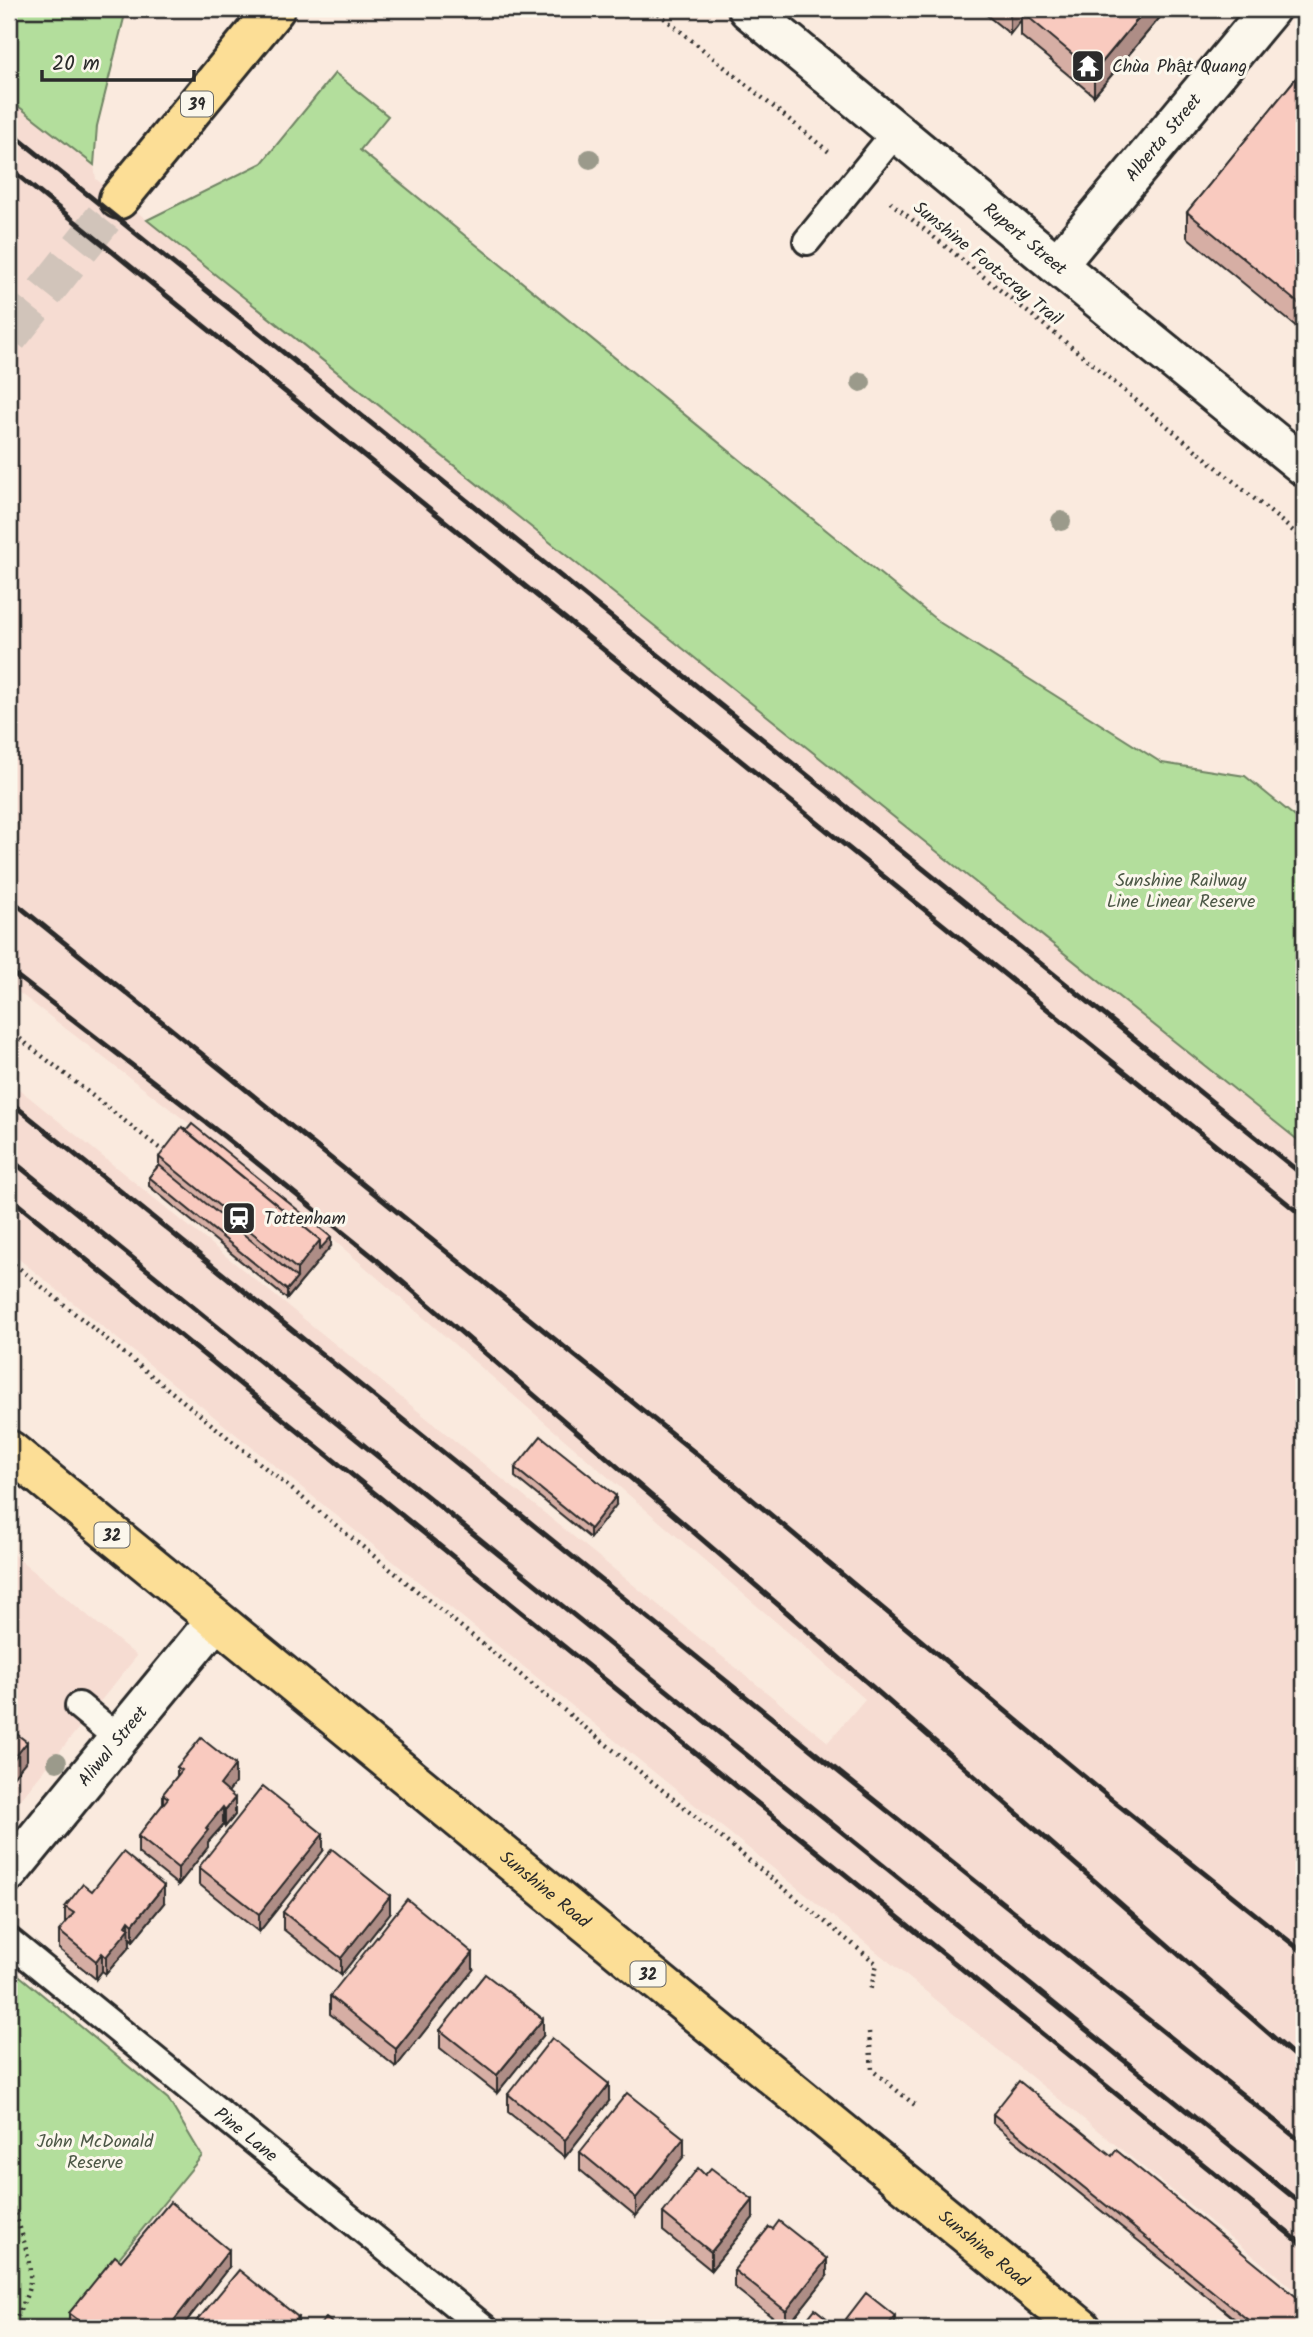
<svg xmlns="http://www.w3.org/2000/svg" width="1313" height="2337" font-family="Kalam,sans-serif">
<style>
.built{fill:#f6dcd2}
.green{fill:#b3de9c;stroke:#6f8464;stroke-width:2}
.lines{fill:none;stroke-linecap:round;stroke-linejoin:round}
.primary-tunnel{stroke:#d1c4ba;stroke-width:38;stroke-dasharray:38 19;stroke-linecap:butt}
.lane-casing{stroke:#2b2b2b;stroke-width:32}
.street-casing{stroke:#2b2b2b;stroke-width:44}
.primary-casing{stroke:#2b2b2b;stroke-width:44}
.path{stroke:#2b2b2b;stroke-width:4.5;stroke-dasharray:2 5;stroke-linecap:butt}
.lane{stroke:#fbf7ec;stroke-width:26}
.street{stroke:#fbf7ec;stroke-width:38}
.primary{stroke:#fcde96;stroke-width:38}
.rail{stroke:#2b2b2b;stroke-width:5}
.tree{fill:#9b9a8b}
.wall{fill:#d6aea4;stroke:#2b2b2b;stroke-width:2}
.shaded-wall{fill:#ae8d86;stroke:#2b2b2b;stroke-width:2}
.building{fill:#f9cabf;stroke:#2b2b2b;stroke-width:2}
.labels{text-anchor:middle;stroke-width:6;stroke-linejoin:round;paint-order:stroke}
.shield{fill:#fbf7ec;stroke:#696865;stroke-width:2}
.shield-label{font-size:16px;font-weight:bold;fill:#2b2b2b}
.poi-label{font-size:18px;fill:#2b2b2b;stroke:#fbf7ec;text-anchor:start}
.street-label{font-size:18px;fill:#2b2b2b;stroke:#fbf7ec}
.park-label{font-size:18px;fill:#4d5847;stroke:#fbf7ec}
</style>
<rect width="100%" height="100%" fill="#faeade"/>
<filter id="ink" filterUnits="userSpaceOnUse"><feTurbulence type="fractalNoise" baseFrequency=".0143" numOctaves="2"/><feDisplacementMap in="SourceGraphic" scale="14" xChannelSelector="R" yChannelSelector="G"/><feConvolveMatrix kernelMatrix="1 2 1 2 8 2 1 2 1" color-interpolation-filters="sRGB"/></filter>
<g filter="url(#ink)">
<!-- built -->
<path class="built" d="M 9,99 L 94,165 L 96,179 L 147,220 L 1304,1145 L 1304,2297 L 9,1251 L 9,1081 L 828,1742 L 865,1699 L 336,1242 L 195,1128 L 9,985 Z
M 9,1551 L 137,1656 L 9,1814 Z"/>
<!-- green -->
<path class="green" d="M 9,9 L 113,9 L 124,18 L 97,126 L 94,165 L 9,99 Z
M 335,73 L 388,116 L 360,150 L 939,622 L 1162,763 L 1245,776 L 1304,824 L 1304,1145 L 147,220 L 262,163 Z
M 9,1967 L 168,2099 L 202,2156 L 62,2328 L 9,2328 Z"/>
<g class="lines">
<!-- primary-tunnel -->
<path class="primary-tunnel" d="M 9,337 L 119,199"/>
<!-- lane casing -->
<g class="lane-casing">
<g id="lane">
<path d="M 807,241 L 896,132"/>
<path d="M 79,1706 L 119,1739"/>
<path id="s1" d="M 9,1941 L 484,2328"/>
</g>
</g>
<!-- street casing -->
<g class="street-casing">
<g id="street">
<path id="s2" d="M 748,9 L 1057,265 L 1304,466"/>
<path id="s3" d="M 1057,265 L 1270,9"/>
<path id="s4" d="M 9,1872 L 216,1620"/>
</g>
</g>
<!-- primary casing -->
<g class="primary-casing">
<g id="primary">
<path d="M 119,199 L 275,9"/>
<path id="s5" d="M 9,1450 L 1081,2328"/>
</g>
</g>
<!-- path -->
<path class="path" d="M 653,9 L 829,152
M 890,202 L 1084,357 L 1304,540
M 9,1030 L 168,1155
M 9,1260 L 877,1964 L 870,1991
M 869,2032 L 872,2070 L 916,2106
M 9,2194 C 16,2218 32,2257 30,2281 C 28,2297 18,2315 10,2328"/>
<!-- lane -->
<use href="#lane" class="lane"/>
<!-- street -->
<use href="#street" class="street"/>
<!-- primary -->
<use href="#primary" class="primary"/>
<!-- rail -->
<path class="rail" d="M 9,131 L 1304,1176
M 9,168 L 1304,1217
M 9,898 L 735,1485 L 1111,1799 L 1304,1953
M 9,970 L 225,1137 L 377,1260 L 782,1608 L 1304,2064
M 9,1101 L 814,1752 L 1304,2144
M 9,1158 L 1304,2206
M 9,1197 L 1304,2246"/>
</g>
<!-- trees -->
<g class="tree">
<circle cx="590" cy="159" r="10"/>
<circle cx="861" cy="382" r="10"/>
<circle cx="1061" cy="521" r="10"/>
<circle cx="57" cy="1762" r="10"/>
</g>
<!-- wall -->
<path class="wall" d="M 979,9 L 1167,9 L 1094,96 L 1021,36 L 1021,20 L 1010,34 Z
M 1304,68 L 1304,333 L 1187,237 L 1187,212 Z
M 159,1157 L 331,1246 L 287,1299 L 149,1186 L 149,1177 L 159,1165 Z
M 515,1468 L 616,1505 L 590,1538 L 515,1477 Z
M 177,1767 L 235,1783 L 228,1792 L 235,1815 L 225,1827 L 223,1825 L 208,1842 L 208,1847 L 178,1885 L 138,1853 L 138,1836 L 163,1804 L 163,1794 L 177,1776 Z
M 323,1851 L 259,1932 L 199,1884 L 199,1867 Z
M 92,1891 L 164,1903 L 133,1941 L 130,1938 L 130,1946 L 106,1974 L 102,1971 L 96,1979 L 59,1949 L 59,1931 L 65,1924 L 65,1907 Z
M 283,1912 L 390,1913 L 341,1975 L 283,1929 Z
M 473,1970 L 396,2067 L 330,2014 L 330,1996 Z
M 440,2030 L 543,2036 L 497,2093 L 440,2048 Z
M 508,2094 L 609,2101 L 565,2157 L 508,2112 Z
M 993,2114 L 1112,2156 L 1304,2328 L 1246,2328 L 993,2123 Z
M 580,2152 L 684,2156 L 636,2216 L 580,2170 Z
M 663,2213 L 753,2218 L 711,2270 L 663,2231 Z
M 121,2261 L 229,2267 L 181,2328 L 69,2328 L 69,2313 Z
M 734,2270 L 827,2276 L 786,2328 L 734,2287 Z"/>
<!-- shaded-wall -->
<path class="shaded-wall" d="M 1016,9 L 1031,9 L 1021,11 L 1021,20 L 1010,34 L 1010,16 Z
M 1146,9 L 1167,9 L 1094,96 L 1094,72 Z
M 331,1237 L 331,1246 L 287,1299 L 287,1290 L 297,1278 L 297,1269 L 320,1240 Z
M 616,1496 L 616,1505 L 590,1538 L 590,1529 Z
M 27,1742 L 27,1760 L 9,1782 L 9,1765 Z
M 235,1765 L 235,1783 L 220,1803 L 220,1785 Z
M 235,1798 L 235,1815 L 225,1827 L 225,1810 Z
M 223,1807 L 223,1825 L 208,1842 L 208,1847 L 178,1885 L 178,1868 L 206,1828 Z
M 323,1834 L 323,1851 L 259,1932 L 259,1914 Z
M 164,1886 L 164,1903 L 133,1941 L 133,1924 Z
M 390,1896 L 390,1913 L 341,1975 L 341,1958 Z
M 129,1920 L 130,1946 L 106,1974 L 106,1957 Z
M 102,1953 L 102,1971 L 96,1979 L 96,1961 Z
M 473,1953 L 473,1970 L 396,2067 L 396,2049 Z
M 543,2019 L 543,2036 L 497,2093 L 497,2075 Z
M 609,2084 L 609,2101 L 565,2157 L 565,2140 Z
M 684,2138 L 684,2156 L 636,2216 L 636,2198 Z
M 753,2200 L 753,2218 L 711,2270 L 711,2252 Z
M 229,2250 L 229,2267 L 181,2328 L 168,2328 Z
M 827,2259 L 827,2276 L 786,2328 L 786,2311 Z
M 895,2316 L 895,2328 L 886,2328 Z
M 298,2317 L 298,2328 L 289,2328 Z"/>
<!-- building -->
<path class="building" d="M 1000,9 L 1016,9 L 1010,16 Z
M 1023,9 L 1146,9 L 1094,72 L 1021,11 Z
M 1304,68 L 1304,308 L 1187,212 Z
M 192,1124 L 331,1237 L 320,1249 L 320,1240 L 186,1131 Z
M 182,1127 L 320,1240 L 297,1269 L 159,1157 Z
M 159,1165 L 297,1278 L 287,1290 L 149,1177 Z
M 541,1436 L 616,1496 L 590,1529 L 515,1468 Z
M 9,1728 L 27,1742 L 9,1765 Z
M 201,1738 L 235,1765 L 220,1785 L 235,1798 L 225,1810 L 223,1807 L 206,1828 L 208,1830 L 178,1868 L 138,1836 L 168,1798 L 163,1794 L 182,1770 L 177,1767 Z
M 263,1786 L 323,1834 L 259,1914 L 199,1867 Z
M 332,1849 L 390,1896 L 341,1958 L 283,1912 Z
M 123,1852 L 164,1886 L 133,1924 L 129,1920 L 126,1925 L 130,1928 L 106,1957 L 102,1953 L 96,1961 L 59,1931 L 74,1913 L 65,1907 L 83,1884 L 92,1891 Z
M 407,1899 L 473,1953 L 396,2049 L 330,1996 Z
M 485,1974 L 543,2019 L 497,2075 L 440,2030 Z
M 552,2038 L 609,2084 L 565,2140 L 508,2094 Z
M 1019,2081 L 1112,2156 L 1116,2150 L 1304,2303 L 1304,2328 L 1258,2328 L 993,2114 Z
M 627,2093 L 684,2138 L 636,2198 L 580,2152 Z
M 698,2168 L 705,2175 L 711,2168 L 753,2200 L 711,2252 L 663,2213 Z
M 170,2202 L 229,2250 L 168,2328 L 89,2328 L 69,2313 L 115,2256 L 121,2261 Z
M 779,2221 L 827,2259 L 786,2311 L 734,2270 L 769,2227 L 773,2229 Z
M 239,2270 L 298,2317 L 289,2328 L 191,2328 Z
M 866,2293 L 895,2316 L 886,2328 L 800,2328 L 815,2309 L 839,2328 Z
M 326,2318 L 338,2328 L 317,2328 Z"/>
</g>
<!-- icons -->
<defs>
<g id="temple-square" transform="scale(1.75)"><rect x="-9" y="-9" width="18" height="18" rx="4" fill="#2b2b2b" stroke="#fbf7ec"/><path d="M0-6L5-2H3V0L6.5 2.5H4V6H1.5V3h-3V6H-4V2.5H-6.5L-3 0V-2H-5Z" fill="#fff"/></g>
<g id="station-square" transform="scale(1.75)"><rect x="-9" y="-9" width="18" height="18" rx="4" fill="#2b2b2b" stroke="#fbf7ec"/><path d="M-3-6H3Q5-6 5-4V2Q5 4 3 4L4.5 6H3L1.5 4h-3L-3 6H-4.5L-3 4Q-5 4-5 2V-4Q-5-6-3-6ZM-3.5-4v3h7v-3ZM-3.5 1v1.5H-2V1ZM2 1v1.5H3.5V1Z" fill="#fff"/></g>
</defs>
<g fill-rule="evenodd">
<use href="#temple-square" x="1088" y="66"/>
<use href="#station-square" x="239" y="1218"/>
</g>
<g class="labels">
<!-- shield labels -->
<g class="shield">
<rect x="181" y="91.5" width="32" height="25" rx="5"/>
<rect x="94.5" y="1522.5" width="35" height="25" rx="5"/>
<rect x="630.5" y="1961.5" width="35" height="25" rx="5"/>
</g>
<g class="shield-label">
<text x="197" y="110">39</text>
<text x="112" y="1541">32</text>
<text x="648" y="1980">32</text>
</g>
<!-- poi labels -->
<g class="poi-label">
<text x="1112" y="72">Chùa Phật Quang</text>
<text x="264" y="1224">Tottenham</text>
</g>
<!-- street labels -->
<g class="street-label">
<text dy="6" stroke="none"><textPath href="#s3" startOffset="166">Alberta Street</textPath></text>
<text dy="6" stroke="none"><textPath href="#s2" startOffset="360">Rupert Street</textPath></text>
<text transform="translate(988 263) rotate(39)" y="6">Sunshine Footscray Trail</text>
<text dy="6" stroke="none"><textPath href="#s4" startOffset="163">Aliwal Street</textPath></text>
<text dy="6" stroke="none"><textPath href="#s5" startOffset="693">Sunshine Road</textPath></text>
<text dy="6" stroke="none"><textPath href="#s1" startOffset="306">Pine Lane</textPath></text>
<text dy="6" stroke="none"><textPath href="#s5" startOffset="1260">Sunshine Road</textPath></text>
</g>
<!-- park labels -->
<g class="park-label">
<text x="1181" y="886">Sunshine Railway<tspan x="1181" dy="21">Line Linear Reserve</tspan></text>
<text x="95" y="2147">John McDonald<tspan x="95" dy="21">Reserve</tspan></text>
</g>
</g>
<!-- margin -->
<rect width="1313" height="2337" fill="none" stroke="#fbf7ec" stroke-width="35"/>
<rect x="18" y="18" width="1278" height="2302" fill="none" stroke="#2b2b2b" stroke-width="2.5" filter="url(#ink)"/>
<!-- scale -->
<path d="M42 70v10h152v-10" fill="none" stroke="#2b2b2b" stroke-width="3.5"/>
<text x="52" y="70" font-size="21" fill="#2b2b2b" stroke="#fbf7ec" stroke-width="5" paint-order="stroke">20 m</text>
</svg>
